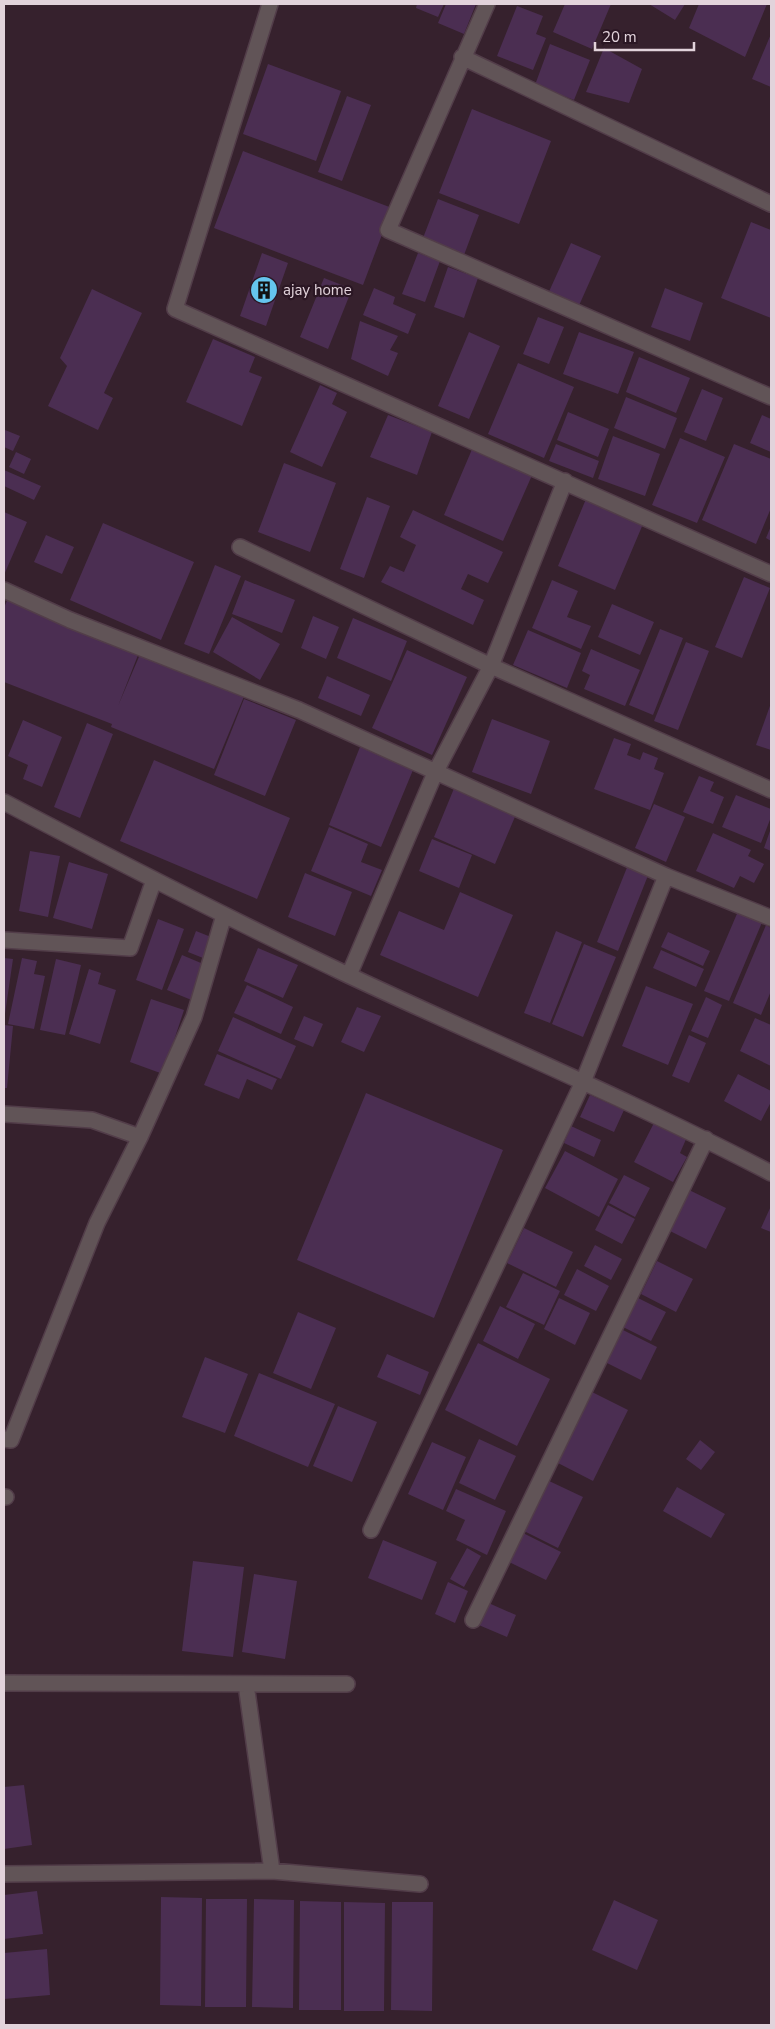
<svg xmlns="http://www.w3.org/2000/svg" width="775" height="2029" font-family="'Nunito Sans',sans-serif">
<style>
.building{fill:#4b2e52}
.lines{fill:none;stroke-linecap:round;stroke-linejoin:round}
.minor-casing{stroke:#523d49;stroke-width:18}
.minor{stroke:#615457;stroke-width:15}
.labels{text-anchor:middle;stroke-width:4.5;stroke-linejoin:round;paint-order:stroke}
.poi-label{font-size:15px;fill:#e2d3db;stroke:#2b1724;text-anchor:start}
</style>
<rect width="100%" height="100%" fill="#36212d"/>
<!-- building -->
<path class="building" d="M 417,4 L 444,4 L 438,17 L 416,8 Z
M 446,4 L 476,4 L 464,34 L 438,23 Z
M 565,4 L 611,4 L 592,49 L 553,32 Z
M 649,4 L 685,4 L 675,20 Z
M 699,4 L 767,4 L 745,57 L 689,28 Z
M 517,6 L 543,16 L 536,34 L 546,38 L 533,70 L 497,56 Z
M 771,34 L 771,87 L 752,79 Z
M 550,44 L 590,60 L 574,100 L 535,85 Z
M 604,48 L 642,69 L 629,103 L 586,92 Z
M 268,64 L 341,91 L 316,161 L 243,134 Z
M 347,96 L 371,105 L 342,181 L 318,172 Z
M 472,109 L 551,141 L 519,224 L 439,193 Z
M 243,151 L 392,208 L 363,285 L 214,228 Z
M 438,199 L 479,215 L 464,255 L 423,238 Z
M 751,222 L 771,230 L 771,318 L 721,298 Z
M 571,243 L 601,256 L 577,310 L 547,296 Z
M 262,253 L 288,263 L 266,326 L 240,316 Z
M 418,253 L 440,261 L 425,302 L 402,294 Z
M 448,267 L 478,278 L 464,318 L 434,307 Z
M 324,278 L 352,289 L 328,349 L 300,337 Z
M 374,288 L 395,297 L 393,304 L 416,314 L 408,334 L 363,315 Z
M 665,288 L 703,303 L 690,341 L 651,327 Z
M 92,289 L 142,313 L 104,393 L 113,398 L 98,430 L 48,406 L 67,366 L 60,358 Z
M 538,317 L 564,327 L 549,364 L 523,354 Z
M 360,321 L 398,336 L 390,350 L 398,353 L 388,376 L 351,359 Z
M 469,332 L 500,346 L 469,419 L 438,406 Z
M 579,332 L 634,352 L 618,394 L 563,374 Z
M 213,339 L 255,357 L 249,372 L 262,377 L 242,426 L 186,402 Z
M 639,357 L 690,378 L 676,413 L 626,392 Z
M 518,363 L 574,387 L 544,458 L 488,434 Z
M 320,385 L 337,393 L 332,404 L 347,412 L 322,467 L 290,452 Z
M 702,389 L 723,398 L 706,441 L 684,432 Z
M 626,397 L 677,418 L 665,449 L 614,428 Z
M 568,412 L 609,429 L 598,457 L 557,440 Z
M 388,415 L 432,432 L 417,475 L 370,457 Z
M 762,415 L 771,419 L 771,452 L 750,443 Z
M 5,430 L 20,436 L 13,451 L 4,447 Z
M 613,436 L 660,454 L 645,496 L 598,479 Z
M 680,438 L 725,457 L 697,523 L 652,505 Z
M 556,444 L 599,461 L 593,478 L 549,461 Z
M 734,444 L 771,459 L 771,508 L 756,544 L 702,520 Z
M 473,447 L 533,473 L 503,541 L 444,515 Z
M 16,452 L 31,459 L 24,474 L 9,467 Z
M 284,463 L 336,483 L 310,552 L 258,532 Z
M 4,470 L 41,486 L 34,500 L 4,486 Z
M 367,497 L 390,506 L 364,578 L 340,569 Z
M 586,499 L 643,524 L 615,590 L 558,566 Z
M 413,510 L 503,552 L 488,583 L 468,574 L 461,589 L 484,600 L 473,625 L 381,582 L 390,566 L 404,572 L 416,545 L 400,537 Z
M 4,512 L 27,522 L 4,575 Z
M 103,523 L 194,562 L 161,640 L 70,600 Z
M 771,526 L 771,541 L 766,538 Z
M 46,535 L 74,547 L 62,574 L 34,562 Z
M 215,565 L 241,576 L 209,654 L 184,644 Z
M 744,577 L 770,588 L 742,658 L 715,647 Z
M 245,580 L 295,600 L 282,633 L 232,614 Z
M 552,580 L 578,591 L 567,617 L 591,626 L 581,649 L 532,628 Z
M 8,598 L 140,650 L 118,706 L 141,652 L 245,694 L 214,769 L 111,727 L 112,724 L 4,682 L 4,608 Z
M 612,604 L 654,622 L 640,655 L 598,637 Z
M 313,616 L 339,627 L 326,659 L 301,648 Z
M 232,617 L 280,644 L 260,680 L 213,652 Z
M 353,618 L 407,641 L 391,681 L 337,658 Z
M 660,629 L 683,638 L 653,715 L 629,705 Z
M 528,630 L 581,653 L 567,688 L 513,665 Z
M 686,642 L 709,651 L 678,730 L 654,721 Z
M 591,649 L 640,670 L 625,706 L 584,689 L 590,675 L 582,671 Z
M 407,650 L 467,677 L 432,755 L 372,728 Z
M 327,676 L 370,695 L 361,716 L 318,698 Z
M 244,699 L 296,720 L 265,796 L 214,775 Z
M 771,703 L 771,750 L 756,745 Z
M 492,719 L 550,741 L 531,794 L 472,772 Z
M 23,720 L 62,737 L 42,787 L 23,779 L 28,765 L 8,756 Z
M 87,723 L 113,734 L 80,818 L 54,807 Z
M 614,738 L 631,744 L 627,755 L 640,760 L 643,752 L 658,758 L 654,769 L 664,773 L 650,810 L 594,789 Z
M 360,747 L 413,770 L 381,847 L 329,825 Z
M 154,760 L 290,818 L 257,899 L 120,841 Z
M 699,776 L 714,782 L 710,791 L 724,797 L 713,824 L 683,812 Z
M 455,786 L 517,812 L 495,864 L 434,837 Z
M 736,795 L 771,809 L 771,817 L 761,843 L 722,827 Z
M 654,804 L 685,817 L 666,862 L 635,848 Z
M 329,827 L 368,844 L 361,862 L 382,870 L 371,896 L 311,871 Z
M 771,828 L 771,851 L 764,848 Z
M 713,833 L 751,850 L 748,856 L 764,864 L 754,883 L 740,876 L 734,888 L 696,871 Z
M 432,839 L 472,855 L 459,888 L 419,871 Z
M 30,851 L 60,856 L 48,917 L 19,911 Z
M 69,862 L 108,874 L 92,929 L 53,918 Z
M 628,865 L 649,873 L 618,951 L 597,942 Z
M 305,873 L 352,892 L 335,936 L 288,917 Z
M 460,892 L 513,915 L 478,997 L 380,955 L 399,911 L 444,930 Z
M 739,909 L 763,920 L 729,1001 L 704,991 Z
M 158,919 L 184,929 L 162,990 L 136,980 Z
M 766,925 L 771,928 L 771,991 L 761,1015 L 733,1003 Z
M 196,931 L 216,939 L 208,960 L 188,952 Z
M 556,931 L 582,942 L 550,1023 L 524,1013 Z
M 668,932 L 710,951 L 703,966 L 661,947 Z
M 584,944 L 616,957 L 583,1037 L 552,1024 Z
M 258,948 L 298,965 L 283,998 L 244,981 Z
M 661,950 L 704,969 L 696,987 L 653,968 Z
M 182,955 L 208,966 L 194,1001 L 167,990 Z
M 4,958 L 13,959 L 5,1014 L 4,1014 Z
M 22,958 L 37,961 L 34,974 L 45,976 L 34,1029 L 8,1024 Z
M 56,959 L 81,965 L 65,1035 L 40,1030 Z
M 89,969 L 101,973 L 98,984 L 116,990 L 100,1044 L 69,1034 Z
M 247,985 L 293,1007 L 281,1034 L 234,1013 Z
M 646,986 L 693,1004 L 668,1065 L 622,1046 Z
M 706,997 L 722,1005 L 708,1038 L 691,1031 Z
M 151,999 L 184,1010 L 163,1074 L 130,1062 Z
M 357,1007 L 381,1016 L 364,1052 L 341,1042 Z
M 304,1016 L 323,1024 L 313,1047 L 294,1039 Z
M 233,1017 L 296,1046 L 281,1079 L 218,1051 Z
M 755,1018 L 771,1025 L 771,1066 L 740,1051 Z
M 4,1025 L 13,1026 L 7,1088 L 4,1088 Z
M 689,1035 L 706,1043 L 689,1083 L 672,1076 Z
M 217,1054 L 277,1079 L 272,1090 L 247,1079 L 239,1099 L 204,1085 Z
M 738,1074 L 771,1091 L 771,1102 L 761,1121 L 724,1101 Z
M 366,1093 L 503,1150 L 434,1318 L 297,1260 Z
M 590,1095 L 624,1110 L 614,1132 L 580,1117 Z
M 655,1121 L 687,1137 L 680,1153 L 687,1157 L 673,1182 L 634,1162 Z
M 571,1126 L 601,1140 L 594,1157 L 564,1143 Z
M 565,1151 L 618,1179 L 599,1217 L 545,1188 Z
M 624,1175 L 650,1188 L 635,1217 L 609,1203 Z
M 685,1188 L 726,1208 L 706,1249 L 666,1229 Z
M 608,1205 L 635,1219 L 622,1244 L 595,1230 Z
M 771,1206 L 771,1232 L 761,1228 Z
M 524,1228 L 573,1252 L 556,1287 L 507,1263 Z
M 595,1245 L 622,1259 L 611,1280 L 584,1266 Z
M 657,1261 L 693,1279 L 676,1312 L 641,1294 Z
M 577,1269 L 609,1286 L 596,1311 L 564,1295 Z
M 523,1273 L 560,1291 L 544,1325 L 506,1307 Z
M 559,1298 L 590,1313 L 575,1345 L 544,1329 Z
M 638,1298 L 666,1312 L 651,1341 L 623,1327 Z
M 500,1306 L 535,1324 L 518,1359 L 483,1341 Z
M 298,1312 L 336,1328 L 311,1389 L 273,1373 Z
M 621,1329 L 657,1347 L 641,1380 L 605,1362 Z
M 478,1343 L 550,1379 L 517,1446 L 445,1410 Z
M 387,1354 L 429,1372 L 420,1395 L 377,1377 Z
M 205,1357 L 248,1374 L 225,1433 L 182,1417 Z
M 259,1373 L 335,1404 L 308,1467 L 234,1436 Z
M 590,1391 L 628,1410 L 593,1481 L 556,1462 Z
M 338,1406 L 377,1422 L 352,1482 L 313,1466 Z
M 479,1439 L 516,1456 L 495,1500 L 459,1483 Z
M 700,1440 L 715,1452 L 701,1470 L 686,1459 Z
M 432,1442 L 466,1457 L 443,1510 L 408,1494 Z
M 547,1480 L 583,1497 L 558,1548 L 522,1530 Z
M 677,1487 L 725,1514 L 711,1538 L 663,1511 Z
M 456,1489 L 506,1511 L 487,1555 L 456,1540 L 465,1520 L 446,1511 Z
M 521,1532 L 561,1552 L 546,1580 L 507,1561 Z
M 383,1540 L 437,1562 L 422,1600 L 368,1578 Z
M 467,1548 L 481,1556 L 464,1587 L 450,1579 Z
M 193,1561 L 244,1567 L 233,1657 L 182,1651 Z
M 254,1574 L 297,1581 L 285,1659 L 242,1652 Z
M 448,1582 L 468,1591 L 455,1623 L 435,1614 Z
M 484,1601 L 516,1615 L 507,1637 L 474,1623 Z
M 24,1785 L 32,1845 L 4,1849 L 4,1787 Z
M 37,1891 L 43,1934 L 4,1939 L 4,1895 Z
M 161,1897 L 202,1898 L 201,2006 L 160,2005 Z
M 206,1899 L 247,1899 L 246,2007 L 205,2007 Z
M 254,1899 L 294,1900 L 293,2008 L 252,2007 Z
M 614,1900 L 658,1920 L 637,1970 L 592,1950 Z
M 300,1901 L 341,1902 L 341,2010 L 299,2010 Z
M 344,1902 L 385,1903 L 384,2011 L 344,2011 Z
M 392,1902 L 433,1902 L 432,2011 L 391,2010 Z
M 47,1949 L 50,1995 L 4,1999 L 4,1953 Z"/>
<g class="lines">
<!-- minor casing -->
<g class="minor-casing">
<path id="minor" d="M 270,4 L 175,309 L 771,574
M 487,4 L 388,230 L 771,397
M 462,57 L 771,204
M 240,547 L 491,666 L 771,790
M 4,590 L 70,620 L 299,710 L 666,876 L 583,1082 L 371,1530
M 4,802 C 118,862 232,920 348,975 C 489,1041 633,1101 771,1173
M 666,876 L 771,918
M 4,940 L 130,948 L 154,880
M 349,975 L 435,773 L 491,666 L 565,481
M 4,1114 L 92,1120 L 140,1137
M 4,1439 L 11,1440 L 97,1223 L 140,1137 L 194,1017 L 224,915
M 4,1497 L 6,1497
M 473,1620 L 706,1139
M 4,1683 L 347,1684
M 246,1684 L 272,1871
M 4,1874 L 272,1871 L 420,1884"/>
</g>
<!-- minor -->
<use href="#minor" class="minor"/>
</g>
<!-- icons -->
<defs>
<g id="building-disc" transform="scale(1.4375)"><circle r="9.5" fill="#65c5ee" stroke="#2b1724"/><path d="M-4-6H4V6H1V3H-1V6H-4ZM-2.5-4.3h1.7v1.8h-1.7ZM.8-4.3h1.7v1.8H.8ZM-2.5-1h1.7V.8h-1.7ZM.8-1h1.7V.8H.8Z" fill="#111"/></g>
</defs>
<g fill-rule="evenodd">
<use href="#building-disc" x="264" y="290"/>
</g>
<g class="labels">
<!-- poi labels -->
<g class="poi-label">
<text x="283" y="295">ajay home</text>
</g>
</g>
<!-- border -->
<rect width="775" height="2029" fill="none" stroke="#e2d3db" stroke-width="10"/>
<!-- scale -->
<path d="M595 42v8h99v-8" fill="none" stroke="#e2d3db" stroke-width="2.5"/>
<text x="602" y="42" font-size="15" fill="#e2d3db" stroke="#2b1724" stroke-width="4" paint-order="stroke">20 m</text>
</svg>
